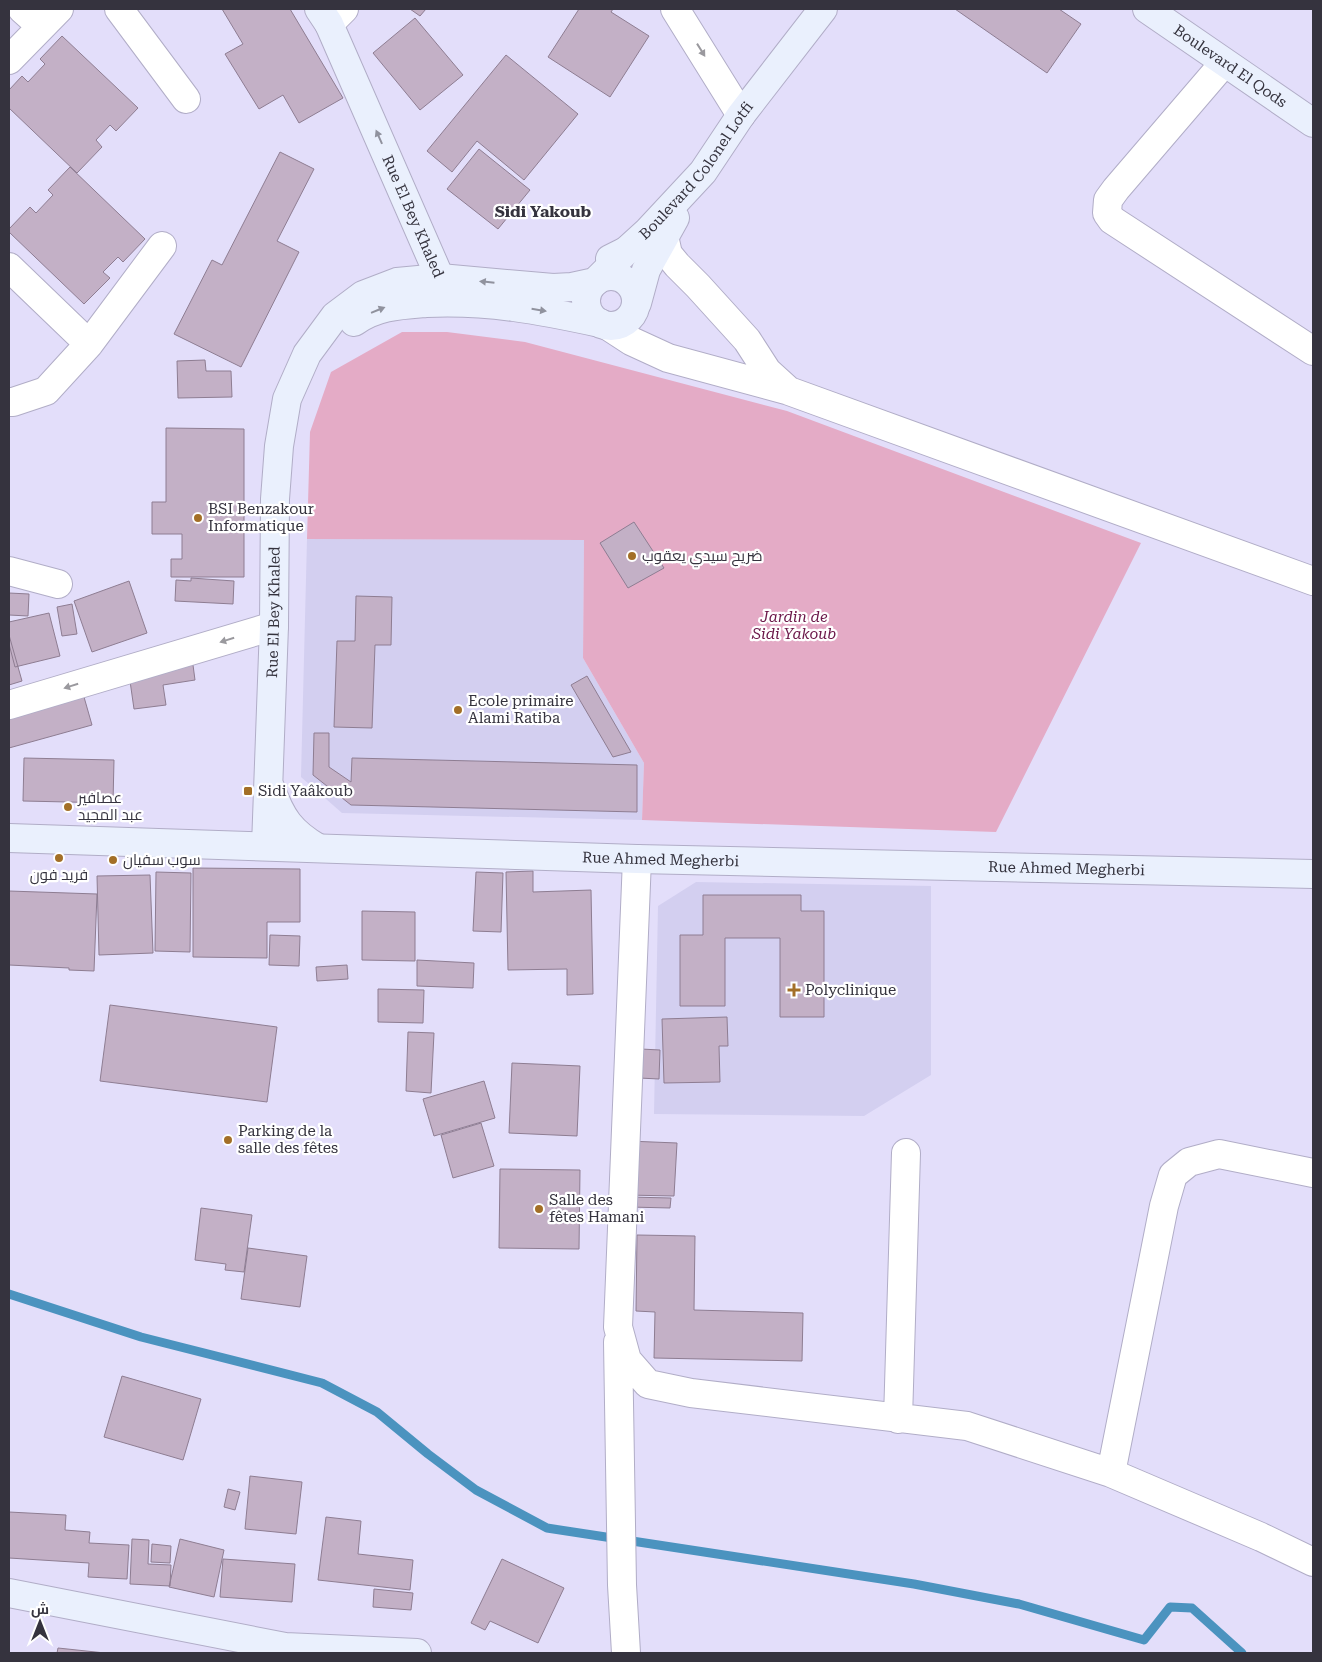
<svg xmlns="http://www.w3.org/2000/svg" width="1322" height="1662" font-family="'Roboto Serif',Cairo,serif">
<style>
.built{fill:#d3cff0}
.green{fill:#e4abc6}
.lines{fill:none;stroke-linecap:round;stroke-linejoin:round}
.stream{stroke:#4b93bf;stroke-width:9}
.building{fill:#c3b0c6;stroke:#8e7d92}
.street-casing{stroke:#b1adc7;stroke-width:30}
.secondary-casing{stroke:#b1adc7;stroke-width:30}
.street{stroke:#fff;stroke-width:28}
.secondary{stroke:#eaf0fd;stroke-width:28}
.oneway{fill:#9a999e}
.oneway2{fill:#90929e}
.poi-dot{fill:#a36f27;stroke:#fff;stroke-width:2}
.labels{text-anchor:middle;stroke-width:4.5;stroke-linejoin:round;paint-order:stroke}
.street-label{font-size:15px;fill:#35333e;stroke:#fff}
.poi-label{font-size:15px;fill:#35333e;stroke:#fff;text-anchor:start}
.park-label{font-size:15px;font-style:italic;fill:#6b1749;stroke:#fff}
.neighbourhood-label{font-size:16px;font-weight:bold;fill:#35333e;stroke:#fff}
</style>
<rect width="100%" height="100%" fill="#e3defa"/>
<!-- built -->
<path class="built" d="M 307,539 L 584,540 L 583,658 L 644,763 L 642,820 L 342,813 L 301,777 Z
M 696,882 L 931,886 L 931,1075 L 864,1116 L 654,1114 L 658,906 Z"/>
<!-- green -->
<path class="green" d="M 402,332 L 447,332 L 525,342 L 787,411 L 1141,543 L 996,832 L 642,820 L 644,763 L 583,658 L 584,540 L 307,539 L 310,432 L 331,372 Z"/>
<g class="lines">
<!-- stream -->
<path class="stream" d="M 9,1294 L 141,1337 L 322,1383 L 377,1412 L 428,1454 L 476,1490 L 547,1528 L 914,1584 L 1019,1604 L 1144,1640 L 1170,1607 L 1192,1608 L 1242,1653"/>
</g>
<!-- building -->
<path class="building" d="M 222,9 L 290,9 L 343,98 L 299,123 L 283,95 L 259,109 L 225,54 L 243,44 Z
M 410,9 L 426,9 L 420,16 Z
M 579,9 L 613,9 L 611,12 L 649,36 L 610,97 L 548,57 Z
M 955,9 L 1059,9 L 1081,24 L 1047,73 Z
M 415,18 L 463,75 L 420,110 L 373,53 Z
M 62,36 L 138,108 L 116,131 L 110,125 L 96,140 L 102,147 L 77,173 L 9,108 L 9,90 L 22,76 L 28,82 L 45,64 L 40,59 Z
M 506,55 L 578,114 L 524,180 L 477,141 L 452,172 L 427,151 Z
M 479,149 L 530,190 L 498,229 L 447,189 Z
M 280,152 L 314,169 L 277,241 L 299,252 L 241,367 L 174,334 L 212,260 L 222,265 Z
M 70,167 L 145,239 L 123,262 L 118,257 L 103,272 L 110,278 L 84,304 L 9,232 L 9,229 L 30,207 L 36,213 L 53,195 L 48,190 Z
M 205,360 L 206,371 L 231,371 L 232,397 L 178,398 L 177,361 Z
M 166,428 L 244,429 L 244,577 L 171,577 L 171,559 L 182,559 L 182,534 L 152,534 L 152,502 L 166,502 Z
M 634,522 L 664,568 L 628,588 L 600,543 Z
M 191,578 L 234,581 L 233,604 L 175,601 L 176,580 L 191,581 Z
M 129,581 L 147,633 L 92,652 L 74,601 Z
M 9,593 L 29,594 L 28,616 L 9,615 Z
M 356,596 L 392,597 L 391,645 L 375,645 L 372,728 L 334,727 L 337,641 L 355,641 Z
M 72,604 L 77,634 L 62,636 L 57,607 Z
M 49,613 L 60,656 L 15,667 L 9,644 L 9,622 Z
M 9,635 L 22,681 L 9,685 Z
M 193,665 L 195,680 L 163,685 L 166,705 L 134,709 L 129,674 Z
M 587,676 L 631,752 L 613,757 L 571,685 Z
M 84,697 L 92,725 L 9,748 L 9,717 Z
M 314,733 L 329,733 L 329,767 L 351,782 L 352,758 L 637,765 L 637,812 L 351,805 L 313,775 Z
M 24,758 L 114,760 L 113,803 L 23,801 Z
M 193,868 L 300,869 L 300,922 L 267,922 L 267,958 L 193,957 Z
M 533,871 L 533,892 L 591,890 L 593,994 L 567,995 L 567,969 L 508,970 L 506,872 Z
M 156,872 L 191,873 L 190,952 L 155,951 Z
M 476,872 L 503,873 L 501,932 L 473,931 Z
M 150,875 L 153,953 L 99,955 L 97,876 Z
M 9,891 L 97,894 L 94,971 L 69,970 L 69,968 L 9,965 Z
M 703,895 L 801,895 L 801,911 L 824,911 L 824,1017 L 780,1017 L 780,938 L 725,938 L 725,1006 L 680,1006 L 680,935 L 703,935 Z
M 362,911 L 415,912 L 415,961 L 362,960 Z
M 270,935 L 300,936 L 299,966 L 269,965 Z
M 417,960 L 474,963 L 473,988 L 417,986 Z
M 347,965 L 348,979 L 317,981 L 316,967 Z
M 378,989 L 424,990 L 423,1023 L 378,1022 Z
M 110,1005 L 277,1027 L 267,1102 L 100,1081 Z
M 727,1017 L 728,1046 L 719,1046 L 720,1082 L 664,1083 L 662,1019 Z
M 408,1032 L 434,1033 L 431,1093 L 406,1091 Z
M 641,1049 L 660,1050 L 659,1079 L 639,1078 Z
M 512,1063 L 580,1066 L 577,1136 L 509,1133 Z
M 484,1081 L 495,1118 L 434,1136 L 423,1099 Z
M 481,1123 L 494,1166 L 453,1178 L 441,1135 Z
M 628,1141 L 677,1143 L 674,1196 L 626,1195 Z
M 500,1169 L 580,1170 L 579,1249 L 499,1248 Z
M 629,1197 L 671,1198 L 670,1208 L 629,1207 Z
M 201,1208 L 252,1215 L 244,1272 L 225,1270 L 226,1264 L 195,1260 Z
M 637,1235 L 695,1236 L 694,1310 L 803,1313 L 802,1361 L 654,1358 L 655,1312 L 636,1311 Z
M 248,1248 L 307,1256 L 300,1307 L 241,1299 Z
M 122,1376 L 201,1399 L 183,1460 L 104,1437 Z
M 250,1476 L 302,1482 L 296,1534 L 245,1529 Z
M 228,1489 L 240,1492 L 235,1510 L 224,1507 Z
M 9,1512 L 66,1515 L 65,1530 L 90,1532 L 89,1543 L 129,1545 L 127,1579 L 88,1577 L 89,1563 L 9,1558 Z
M 326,1517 L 361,1521 L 358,1554 L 413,1560 L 410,1590 L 318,1580 Z
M 132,1539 L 149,1540 L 148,1564 L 171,1565 L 170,1586 L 130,1584 Z
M 180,1539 L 224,1550 L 214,1597 L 169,1587 Z
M 152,1544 L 171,1546 L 170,1563 L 151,1562 Z
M 223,1559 L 295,1564 L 292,1602 L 220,1597 Z
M 502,1559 L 564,1588 L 538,1643 L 490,1621 L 485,1630 L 471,1623 Z
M 374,1589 L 413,1593 L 411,1610 L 373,1607 Z
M 58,1648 L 105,1653 L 57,1653 Z"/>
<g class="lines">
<!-- street casing -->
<g class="street-casing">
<path id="street" d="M 22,9 L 41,26
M 119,9 L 186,99
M 675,9 L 741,115
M 329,24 L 344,9
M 9,60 L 59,9
M 1224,63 L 1116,189 L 1108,200 L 1107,213 L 1112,220 L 1313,351
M 664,236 L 668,254 L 677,265 L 698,286 L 747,340 L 767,371 L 789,391 L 1313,581
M 9,267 L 89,344
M 608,326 L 631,341 L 668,358 L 786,390
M 9,402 L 13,402 L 46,391 L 89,344 L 162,246
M 9,571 L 58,584
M 9,705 L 274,626
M 637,859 L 618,1327 L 627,1360 L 648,1384 L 691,1393 L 967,1426 L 1111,1473 L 1261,1537 L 1313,1562
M 618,1342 L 622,1585 L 626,1653
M 898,1419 L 906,1153
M 1111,1473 L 1164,1206 L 1173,1175 L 1189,1162 L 1219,1154 L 1313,1173"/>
</g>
<!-- secondary casing -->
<g class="secondary-casing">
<g id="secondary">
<path id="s1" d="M 319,9 L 329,24 L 440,278"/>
<path id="s2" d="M 1147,9 L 1313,123"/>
<path id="s3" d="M 610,259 L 626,251 L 648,231 L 703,172 L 741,115 L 823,9"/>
<circle cx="611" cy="301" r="25"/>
<path d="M 637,303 L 646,270 L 675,218"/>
<path d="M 354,322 C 376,306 400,305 426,303 C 488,300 540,310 600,323"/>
<path d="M 271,789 C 281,818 291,832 318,848"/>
<path id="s4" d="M 9,838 L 637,859 L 1313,874"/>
<path id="s5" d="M 266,846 L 274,626 L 275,499 L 279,446 L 287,399 L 307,354 L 335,316 L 363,295 L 397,282 L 440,278 L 553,288 L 572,287 L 595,282 L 626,251"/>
<path d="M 9,1593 L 285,1647 L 417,1653"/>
</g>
</g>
<!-- street -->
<use href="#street" class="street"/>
<!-- secondary -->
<use href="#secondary" class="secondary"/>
</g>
<!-- one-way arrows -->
<defs><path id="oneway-solid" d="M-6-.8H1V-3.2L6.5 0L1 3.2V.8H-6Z" transform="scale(1.25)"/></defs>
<g class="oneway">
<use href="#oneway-solid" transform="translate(701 50) rotate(58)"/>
<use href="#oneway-solid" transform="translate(227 640) rotate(163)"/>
<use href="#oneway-solid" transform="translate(71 686) rotate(163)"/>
</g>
<g class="oneway2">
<use href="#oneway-solid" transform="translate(379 137) rotate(-114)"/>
<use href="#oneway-solid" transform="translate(487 282) rotate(-174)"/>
<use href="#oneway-solid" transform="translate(378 310) rotate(-22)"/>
<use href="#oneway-solid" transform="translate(539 310) rotate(9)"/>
</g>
<!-- markers -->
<g class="poi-dot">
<circle cx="198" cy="518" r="5"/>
<circle cx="632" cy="556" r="5"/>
<circle cx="458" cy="710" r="5"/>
<rect x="243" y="786" width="10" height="10" rx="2.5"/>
<circle cx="68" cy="807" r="5"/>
<circle cx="59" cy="858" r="5"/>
<circle cx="113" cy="860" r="5"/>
<path d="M791.5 982.5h5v5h5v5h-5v5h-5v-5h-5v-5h5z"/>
<circle cx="228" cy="1140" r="5"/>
<circle cx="539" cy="1209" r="5"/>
</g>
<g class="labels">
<!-- street labels -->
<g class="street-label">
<text dy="5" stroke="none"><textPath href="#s2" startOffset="101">Boulevard El Qods</textPath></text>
<text dy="5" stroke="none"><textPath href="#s3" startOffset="125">Boulevard Colonel Lotfi</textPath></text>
<text dy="5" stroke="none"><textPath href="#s1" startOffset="228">Rue El Bey Khaled</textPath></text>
<text dy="5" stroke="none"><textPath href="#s5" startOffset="234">Rue El Bey Khaled</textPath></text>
<text dy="5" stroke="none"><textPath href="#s4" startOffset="652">Rue Ahmed Megherbi</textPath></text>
<text dy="5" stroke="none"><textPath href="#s4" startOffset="1058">Rue Ahmed Megherbi</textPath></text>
</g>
<!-- poi labels -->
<g class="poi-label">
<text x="208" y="514">BSI Benzakour<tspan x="208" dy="17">Informatique</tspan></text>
<text x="642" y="561">ضريح سيدي يعقوب</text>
<text x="468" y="706">Ecole primaire<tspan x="468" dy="17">Alami Ratiba</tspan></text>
<text x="258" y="796">Sidi Yaâkoub</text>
<text x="78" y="803">عصافير<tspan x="78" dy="17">عبد المجيد</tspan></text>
<text x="123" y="865">سوب سفيان</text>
<text x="59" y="880" text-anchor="middle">فريد فون</text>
<text x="805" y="995">Polyclinique</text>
<text x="238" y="1136">Parking de la<tspan x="238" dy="17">salle des fêtes</tspan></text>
<text x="549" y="1205">Salle des<tspan x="549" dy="17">fêtes Hamani</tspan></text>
</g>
<!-- park labels -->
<g class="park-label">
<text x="794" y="622">Jardin de<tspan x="794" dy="17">Sidi Yakoub</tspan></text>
</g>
<!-- neighbourhood labels -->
<g class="neighbourhood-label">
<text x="543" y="217">Sidi Yakoub</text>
</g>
</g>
<!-- border -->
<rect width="1322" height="1662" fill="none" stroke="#35333e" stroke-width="20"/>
<!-- north arrow -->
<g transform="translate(40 1622)" stroke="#ffffff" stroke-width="4" paint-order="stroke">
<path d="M0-4L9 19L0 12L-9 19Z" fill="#35333e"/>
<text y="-8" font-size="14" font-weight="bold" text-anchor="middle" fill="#35333e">ش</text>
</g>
</svg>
